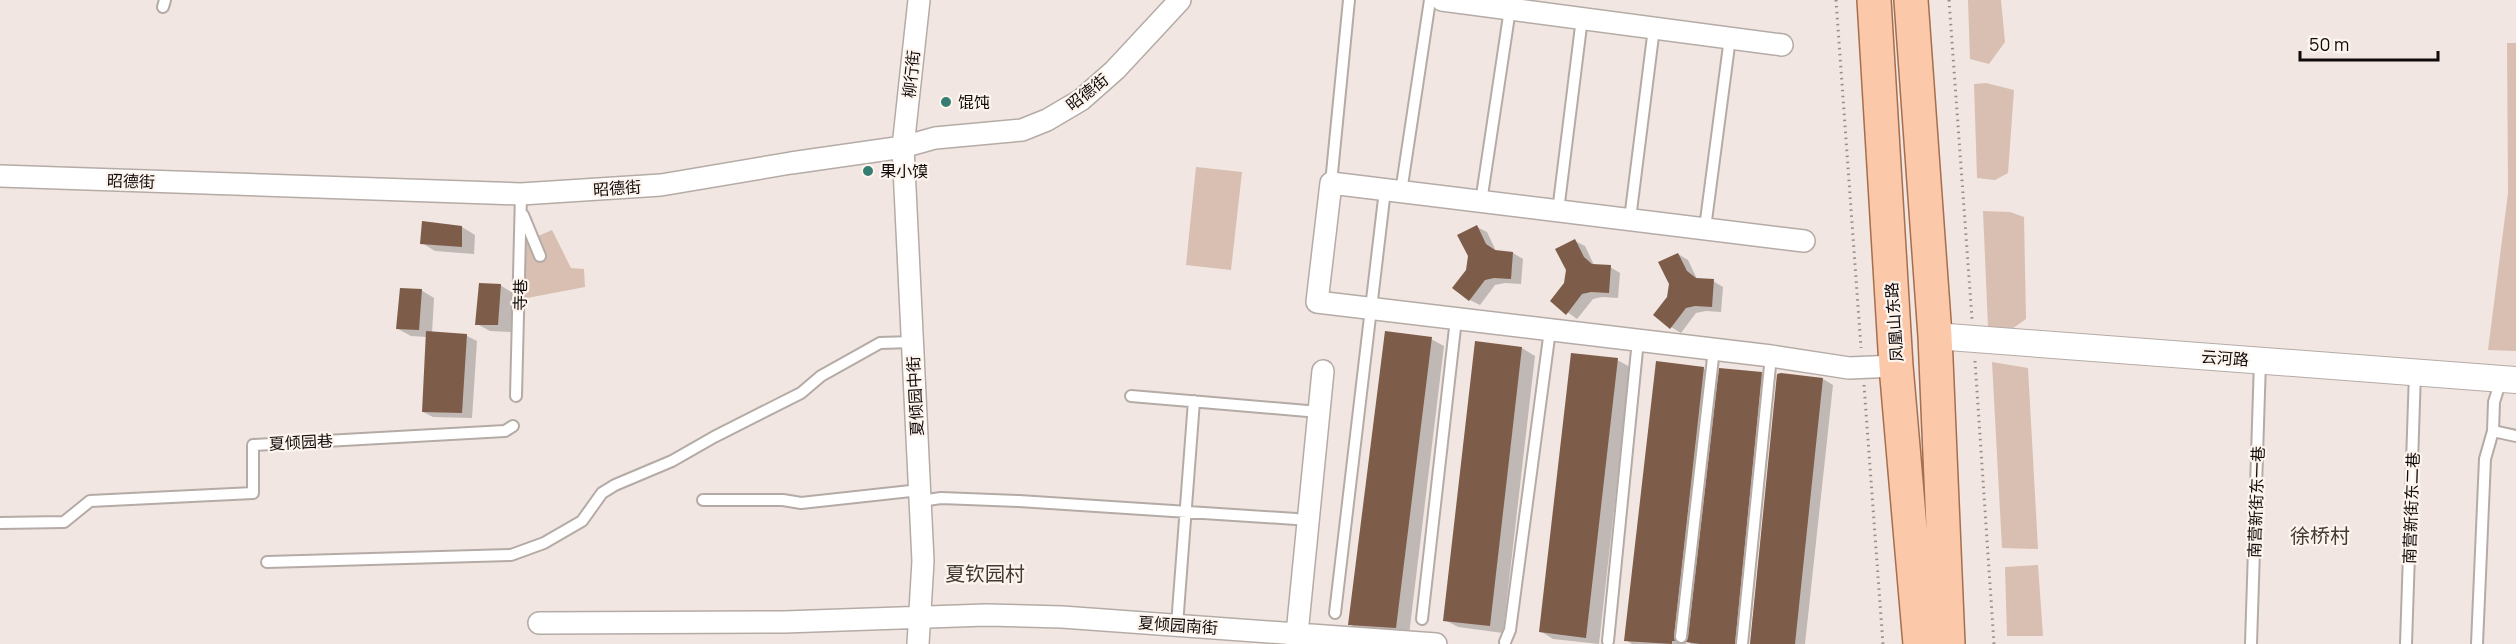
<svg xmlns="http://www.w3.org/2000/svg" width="2516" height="644" font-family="Manrope,'Noto Sans SC',sans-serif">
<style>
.green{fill:#d8bfb1}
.shadow{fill:#0003}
.building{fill:#7d5c49}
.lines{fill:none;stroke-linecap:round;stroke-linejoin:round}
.service-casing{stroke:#b5aba6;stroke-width:14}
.minor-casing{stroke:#b5aba6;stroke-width:24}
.tertiary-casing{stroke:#b5aba6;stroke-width:28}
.primary-casing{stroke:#a66e4d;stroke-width:36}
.path{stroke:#958d8a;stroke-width:3;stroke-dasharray:1.5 4.5;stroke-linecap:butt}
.service{stroke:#fff;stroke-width:10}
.minor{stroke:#fff;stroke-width:21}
.tertiary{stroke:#fff;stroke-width:26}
.primary{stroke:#fbc8aa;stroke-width:33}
.poi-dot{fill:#367d74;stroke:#fef4ee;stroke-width:2}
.labels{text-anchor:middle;stroke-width:4.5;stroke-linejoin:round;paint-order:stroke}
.street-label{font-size:16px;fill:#0f0b0a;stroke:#fef4ee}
.poi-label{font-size:16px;fill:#0f0b0a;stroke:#fef4ee;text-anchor:start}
.quarter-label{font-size:20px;fill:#423a35;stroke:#fef4ee}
</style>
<rect width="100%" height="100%" fill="#f1e6e1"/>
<!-- green -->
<path class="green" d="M 1968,0 L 2001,0 L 2005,42 L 1989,64 L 1970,59 Z
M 2507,43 L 2516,43 L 2516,351 L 2488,350 L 2508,193 Z
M 1986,83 L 2014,90 L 2008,173 L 1995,180 L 1977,178 L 1974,84 Z
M 1196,167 L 1242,172 L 1231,270 L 1186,265 Z
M 1983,211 L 2010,212 L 2024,217 L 2026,319 L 2009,331 L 1988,327 Z
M 552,230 L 571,268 L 584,269 L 585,287 L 522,299 L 524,242 Z
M 1992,362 L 2028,368 L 2038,549 L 2002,548 Z
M 2038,565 L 2043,636 L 2007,636 L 2005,567 Z"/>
<!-- shadow -->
<path class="shadow" d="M 462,227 L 475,235 L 474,254 L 435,251 L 422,243 Z
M 1477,227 L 1487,232 L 1496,251 L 1513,253 L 1523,259 L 1521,284 L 1505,283 L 1495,285 L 1480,305 L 1470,300 L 1467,270 Z
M 1575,241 L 1585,246 L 1594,265 L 1610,267 L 1620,273 L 1618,298 L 1602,297 L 1593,299 L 1577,319 L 1552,301 L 1565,284 Z
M 1678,254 L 1688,260 L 1697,279 L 1713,281 L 1723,287 L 1721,312 L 1706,311 L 1696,313 L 1681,333 L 1671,327 L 1668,298 Z
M 500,285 L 513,293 L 511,332 L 490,331 L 477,324 Z
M 421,290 L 434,298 L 432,333 L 467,336 L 477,341 L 472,418 L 433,417 L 423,412 L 427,337 L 411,336 L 398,329 Z
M 1431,339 L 1444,346 L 1409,635 L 1363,632 L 1350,624 Z
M 1522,348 L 1535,356 L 1503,633 L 1458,627 L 1445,620 Z
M 1617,360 L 1630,367 L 1599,644 L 1553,639 L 1540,631 Z
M 1658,363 L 1704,369 L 1720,378 L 1761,374 L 1771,380 L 1746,644 L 1691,644 L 1687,641 L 1686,644 L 1632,644 L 1626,640 Z
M 1778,375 L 1823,379 L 1833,385 L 1805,644 L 1750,644 Z"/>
<!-- building -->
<path class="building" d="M 422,221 L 462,226 L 462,247 L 420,244 Z
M 1477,225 L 1486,244 L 1495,250 L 1513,252 L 1511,279 L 1494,278 L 1485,280 L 1469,301 L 1452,288 L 1466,270 L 1468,256 L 1457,235 Z
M 1575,239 L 1584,257 L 1592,264 L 1611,265 L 1609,293 L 1591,292 L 1582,294 L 1566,315 L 1550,301 L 1564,283 L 1566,270 L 1555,249 Z
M 1678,253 L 1687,271 L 1696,278 L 1714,279 L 1712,307 L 1695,306 L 1686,308 L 1670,329 L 1653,315 L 1667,297 L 1669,284 L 1658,262 Z
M 479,283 L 501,284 L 498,325 L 475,325 Z
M 400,288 L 422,289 L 419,330 L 396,329 Z
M 426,331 L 467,334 L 462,413 L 422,412 Z
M 1385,331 L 1432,337 L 1396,628 L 1348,625 Z
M 1475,341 L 1522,347 L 1490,626 L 1443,621 Z
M 1571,353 L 1618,358 L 1586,638 L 1539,632 Z
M 1656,361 L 1704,367 L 1674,636 L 1675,641 L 1672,641 L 1672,644 L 1624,641 Z
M 1719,368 L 1762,372 L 1735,644 L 1700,644 L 1686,642 L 1688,638 Z
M 1781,373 L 1823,378 L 1795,644 L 1750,644 L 1777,374 Z"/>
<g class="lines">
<!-- service casing -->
<g class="service-casing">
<path id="service" d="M 163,7 L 165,0
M 1331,183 L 1349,0
M 1401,192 L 1430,0
M 1481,202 L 1510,9
M 1558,211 L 1582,18
M 523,215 L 540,256
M 1630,219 L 1654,28
M 1705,228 L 1730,38
M 516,396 L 521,194
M 1131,396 L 1319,412
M 2493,431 L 2516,436
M 703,500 L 783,500 L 801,503 L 920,490
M 921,501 L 941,498 L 1019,501 L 1296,519 L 1308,522
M 0,523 L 64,522 L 90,501 L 253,493 L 253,445 L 505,431 L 513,426
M 267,562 L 511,555 L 544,543 L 582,521 L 602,493 L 615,485 L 672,461 L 714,437 L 801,393 L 821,376 L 880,343 L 912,342
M 1335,613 L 1385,190
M 1422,619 L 1456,319
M 1177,625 L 1194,401
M 1681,637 L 1714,349
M 1608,641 L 1638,340
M 1505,642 L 1510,630 L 1550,330
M 1742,644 L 1771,356
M 2251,644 L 2260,361
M 2406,644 L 2415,372
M 2477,644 L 2485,459 L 2493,431 L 2494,402 L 2501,380"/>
</g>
<!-- minor casing -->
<g class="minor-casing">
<path id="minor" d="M 1442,0 L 1782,45
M 0,176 L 521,194 L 661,185 L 791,163 L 903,147 L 935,138 L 1022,130 L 1047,120 L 1081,100 L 1115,70 L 1180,0
M 1804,241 L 1331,183 L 1317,302 L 1771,356 L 1849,368 L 1896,366
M 539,623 L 784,622 L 986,615 L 1062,617 L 1436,644
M 918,644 L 923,561 L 903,147 L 919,0
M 1296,644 L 1323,371"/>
</g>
<!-- tertiary casing -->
<g class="tertiary-casing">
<path id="tertiary" d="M 1935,336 L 2516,380"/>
</g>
<!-- primary casing -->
<g class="primary-casing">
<path id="primary" d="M 1874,0 L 1896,366 L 1920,644
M 1911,0 L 1935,336 L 1948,644"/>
</g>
<!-- path -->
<path class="path" d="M 1836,0 L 1861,348
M 1949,0 L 1972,319
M 1975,361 L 1994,644
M 1864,385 L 1883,644"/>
<!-- service -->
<use href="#service" class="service"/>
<!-- minor -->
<use href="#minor" class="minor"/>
<!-- tertiary -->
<use href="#tertiary" class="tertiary"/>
<!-- primary -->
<use href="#primary" class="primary"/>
</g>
<!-- markers -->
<g class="poi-dot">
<circle cx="946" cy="102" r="6"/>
<circle cx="868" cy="171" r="6"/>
</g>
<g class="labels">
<!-- street labels -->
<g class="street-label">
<text transform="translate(911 74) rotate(-84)" y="6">柳行街</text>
<text transform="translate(1087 92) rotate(-38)" y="6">昭德街</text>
<text transform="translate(131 181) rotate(2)" y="6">昭德街</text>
<text transform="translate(617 188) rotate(-4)" y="6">昭德街</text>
<text transform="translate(520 295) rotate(-89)" y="6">寺巷</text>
<text transform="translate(1894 322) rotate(-94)" y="6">凤凰山东路</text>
<text transform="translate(2225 358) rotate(4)" y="6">云河路</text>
<text transform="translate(915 396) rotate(-93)" y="6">夏倾园中街</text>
<text transform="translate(301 442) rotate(-3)" y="6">夏倾园巷</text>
<text transform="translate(2256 502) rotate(-88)" y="6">南营新街东一巷</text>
<text transform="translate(2411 508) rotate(-88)" y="6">南营新街东二巷</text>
<text transform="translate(1178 625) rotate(4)" y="6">夏倾园南街</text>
</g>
<!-- poi labels -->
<g class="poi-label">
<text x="958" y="108">馄饨</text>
<text x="880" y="177">果小馍</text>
</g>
<!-- quarter labels -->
<g class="quarter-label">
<text x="2320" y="543">徐桥村</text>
<text x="985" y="581">夏钦园村</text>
</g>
</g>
<!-- scale -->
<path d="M2300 51v9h138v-9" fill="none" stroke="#0f0b0a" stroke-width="3"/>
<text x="2309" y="51" font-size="18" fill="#0f0b0a" stroke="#fef4ee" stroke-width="4.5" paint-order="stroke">50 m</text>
</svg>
